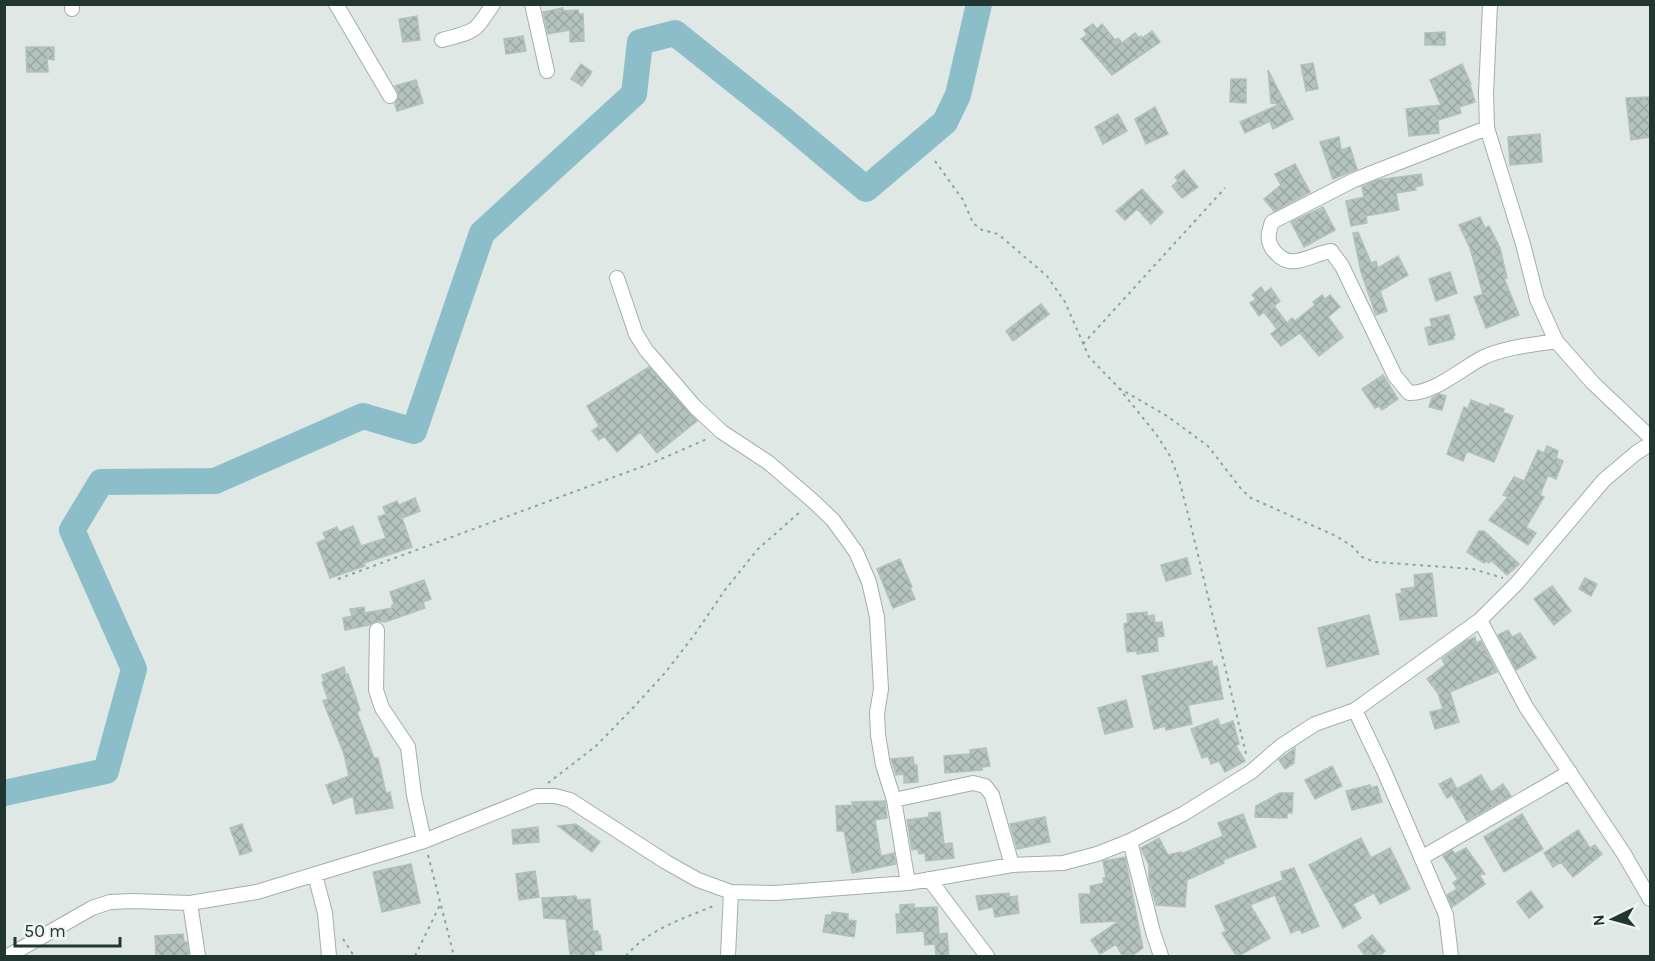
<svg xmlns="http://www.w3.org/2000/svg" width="1655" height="961" font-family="Karla,sans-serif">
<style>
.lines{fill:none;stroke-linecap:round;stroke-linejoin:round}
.river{stroke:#8bbec9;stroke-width:26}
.building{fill:url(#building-cross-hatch);stroke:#b2c1bb;stroke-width:1.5}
.minor-casing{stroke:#a2afab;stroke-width:16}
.path{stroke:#82a99e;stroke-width:2;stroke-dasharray:3 4.5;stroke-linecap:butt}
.minor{stroke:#fff;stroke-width:14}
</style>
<defs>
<pattern id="building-cross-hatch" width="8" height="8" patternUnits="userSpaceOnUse" patternTransform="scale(1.5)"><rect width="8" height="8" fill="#b4c3bd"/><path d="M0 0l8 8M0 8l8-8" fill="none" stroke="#9aa8a3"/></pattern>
</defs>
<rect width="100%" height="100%" fill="#dfe8e4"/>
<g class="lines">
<!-- river -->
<path class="river" d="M 4,793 L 106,771 L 134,669 L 72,530 L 101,482 L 215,481 L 363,416 L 414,431 L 482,233 L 634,94 L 640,42 L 675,33 L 785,121 L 866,189 L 945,122 L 958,95 L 979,4"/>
</g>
<!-- building -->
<path class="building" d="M 563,8 L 563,11 L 578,10 L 579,14 L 583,14 L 584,41 L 570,42 L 570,30 L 548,34 L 543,12 Z
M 417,16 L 420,40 L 403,42 L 399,19 Z
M 1093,24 L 1097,29 L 1102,24 L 1115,40 L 1118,38 L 1122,43 L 1135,33 L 1139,38 L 1141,36 L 1142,38 L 1152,31 L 1160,42 L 1112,75 L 1081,39 L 1087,35 L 1084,30 Z
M 1445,32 L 1445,45 L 1425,45 L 1425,33 Z
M 523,36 L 526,51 L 506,54 L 504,39 Z
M 26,47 L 54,47 L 54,60 L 47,59 L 48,72 L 27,72 Z
M 1313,63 L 1318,89 L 1306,91 L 1301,65 Z
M 581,64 L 592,72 L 582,86 L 571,79 Z
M 1462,64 L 1471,84 L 1470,85 L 1475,102 L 1459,107 L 1461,113 L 1438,120 L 1439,133 L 1409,136 L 1406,109 L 1441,105 L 1430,80 Z
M 1268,70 L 1293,119 L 1273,129 L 1270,121 L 1245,133 L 1240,122 L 1280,104 L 1271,103 Z
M 1231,79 L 1246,79 L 1246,103 L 1230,102 Z
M 416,80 L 423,103 L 397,111 L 395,104 L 399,95 L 395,86 Z
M 1650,97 L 1650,137 L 1631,140 L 1626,98 Z
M 1155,107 L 1168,134 L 1146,144 L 1135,119 Z
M 1118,114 L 1127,131 L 1103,144 L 1095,127 Z
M 1540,134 L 1542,162 L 1510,165 L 1508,137 Z
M 1339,137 L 1341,150 L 1350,147 L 1357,169 L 1333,179 L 1320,142 Z
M 1295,164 L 1310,192 L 1274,211 L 1264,199 L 1281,185 L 1275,174 Z
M 1184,170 L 1198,187 L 1182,198 L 1172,186 L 1178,181 L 1175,177 Z
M 1421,174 L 1423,185 L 1415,187 L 1416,190 L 1396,193 L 1399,210 L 1366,216 L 1367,223 L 1351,226 L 1346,201 L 1364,197 L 1362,187 L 1377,180 Z
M 1142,189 L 1163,212 L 1151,224 L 1137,209 L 1125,220 L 1116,211 Z
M 1323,207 L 1335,230 L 1304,247 L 1291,222 Z
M 1480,217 L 1485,228 L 1489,226 L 1500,248 L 1507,278 L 1504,278 L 1519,315 L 1486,328 L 1474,297 L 1483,294 L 1470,248 L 1459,225 Z
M 1358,232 L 1371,263 L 1376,261 L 1378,268 L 1398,256 L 1408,275 L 1380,291 L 1387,311 L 1376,315 L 1361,272 L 1353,233 Z
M 1450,272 L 1457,293 L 1436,301 L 1429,279 Z
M 1261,287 L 1265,293 L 1271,288 L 1280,301 L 1274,306 L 1287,323 L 1292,318 L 1295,321 L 1315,305 L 1313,302 L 1322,295 L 1325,299 L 1330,295 L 1340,307 L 1328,317 L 1343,337 L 1319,356 L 1300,333 L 1281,346 L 1271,334 L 1277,329 L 1264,312 L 1259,316 L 1250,303 L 1256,299 L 1252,295 Z
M 1041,304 L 1049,314 L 1013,341 L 1006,331 Z
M 1449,315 L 1455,335 L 1453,336 L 1454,339 L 1429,345 L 1425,328 L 1432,326 L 1430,319 Z
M 649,367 L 697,421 L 657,453 L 640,432 L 617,452 L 604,436 L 599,440 L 592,431 L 599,426 L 587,406 Z
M 1383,375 L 1398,399 L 1382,410 L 1379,406 L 1375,408 L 1362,389 Z
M 1439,394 L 1446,396 L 1442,410 L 1429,407 L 1432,398 Z
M 1471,400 L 1489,407 L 1490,404 L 1504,409 L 1503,412 L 1513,416 L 1494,462 L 1467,451 L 1463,461 L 1447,454 L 1464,407 L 1468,409 Z
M 1547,446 L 1558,451 L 1556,458 L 1563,461 L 1556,479 L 1548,475 L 1540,495 L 1544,497 L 1526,527 L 1536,533 L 1528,545 L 1489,520 L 1508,497 L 1503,495 L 1514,477 L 1524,481 L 1538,450 L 1544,453 Z
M 415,498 L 420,511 L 402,518 L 412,547 L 364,563 L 365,566 L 330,578 L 317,543 L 326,539 L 323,533 L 337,527 L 339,532 L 353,526 L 361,546 L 386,538 L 378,517 L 386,514 L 383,507 L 397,501 L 399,505 Z
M 1479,531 L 1484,531 L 1519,564 L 1507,575 L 1491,560 L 1489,563 L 1486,561 L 1484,563 L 1467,552 Z
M 1187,558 L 1191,574 L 1166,581 L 1161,565 Z
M 900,559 L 912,587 L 910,588 L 915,599 L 893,608 L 877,569 Z
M 1432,573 L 1437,616 L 1400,620 L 1396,594 L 1402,593 L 1401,589 L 1415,587 L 1414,575 Z
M 1585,578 L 1597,584 L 1591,596 L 1579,589 Z
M 424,580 L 431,599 L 423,602 L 425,608 L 385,622 L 377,621 L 369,625 L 345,630 L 343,618 L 352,616 L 350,609 L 364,607 L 365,613 L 392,608 L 392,605 L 394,604 L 390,592 Z
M 1552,586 L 1571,611 L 1554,625 L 1534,599 Z
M 1147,612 L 1147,616 L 1154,615 L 1155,623 L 1162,622 L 1164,636 L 1157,637 L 1158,651 L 1137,654 L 1137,651 L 1127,652 L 1124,624 L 1128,623 L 1127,614 Z
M 1369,615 L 1379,654 L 1327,667 L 1318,628 Z
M 1508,630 L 1512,637 L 1520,633 L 1536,658 L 1516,670 L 1498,635 Z
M 1475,637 L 1476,643 L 1481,641 L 1497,672 L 1450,692 L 1459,722 L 1435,729 L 1430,712 L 1443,709 L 1438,693 L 1427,679 L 1445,665 L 1442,659 L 1466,641 Z
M 1212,661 L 1213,667 L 1217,666 L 1223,699 L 1188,705 L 1192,724 L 1166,730 L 1165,726 L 1154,729 L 1142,676 Z
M 344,667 L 346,675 L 348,674 L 360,710 L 357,712 L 374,758 L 378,758 L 386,793 L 390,792 L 393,808 L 356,814 L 353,796 L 333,804 L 326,785 L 349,776 L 344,754 L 323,701 L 328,699 L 322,682 L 324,681 L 322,675 Z
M 1126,700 L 1133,727 L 1105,734 L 1098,708 Z
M 1218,719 L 1220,726 L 1233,721 L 1239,744 L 1236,746 L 1245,761 L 1225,772 L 1219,761 L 1211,764 L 1208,756 L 1202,758 L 1191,729 Z
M 986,748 L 990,766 L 982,767 L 982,770 L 945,773 L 944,756 L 970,754 L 970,750 Z
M 1295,748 L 1294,763 L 1285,769 L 1279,760 Z
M 913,757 L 914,765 L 917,765 L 918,782 L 904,783 L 904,774 L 896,775 L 891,759 Z
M 1332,766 L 1342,786 L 1315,799 L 1305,780 Z
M 1481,775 L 1491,792 L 1503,784 L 1511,796 L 1467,821 L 1452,795 L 1447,798 L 1439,784 L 1451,778 L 1457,789 Z
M 1370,785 L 1371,788 L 1377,786 L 1382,802 L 1352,810 L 1346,791 Z
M 1280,793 L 1293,793 L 1292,813 L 1287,813 L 1287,818 L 1255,817 L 1256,806 Z
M 885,801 L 887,818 L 875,820 L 881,856 L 894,853 L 896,864 L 852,873 L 844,831 L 837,831 L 836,806 L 853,805 L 852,802 Z
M 940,812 L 944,844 L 952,843 L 954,858 L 926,861 L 925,853 L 919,854 L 918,849 L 912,850 L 907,820 L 929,817 L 929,813 Z
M 1243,814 L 1256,847 L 1223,860 L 1224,863 L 1187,880 L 1185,907 L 1156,905 L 1149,879 L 1149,865 L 1141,848 L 1159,838 L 1168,855 L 1181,852 L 1181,854 L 1223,836 L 1218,823 Z
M 1522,814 L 1543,849 L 1504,872 L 1484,837 Z
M 1045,817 L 1050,842 L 1017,849 L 1010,824 Z
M 242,824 L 252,851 L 240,855 L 230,828 Z
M 576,824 L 600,842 L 592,852 L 558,826 Z
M 538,827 L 539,842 L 513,844 L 512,830 Z
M 1578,830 L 1590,848 L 1595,845 L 1602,854 L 1573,877 L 1561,862 L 1553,867 L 1544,853 Z
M 1361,838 L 1371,858 L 1390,848 L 1410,889 L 1380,904 L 1374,893 L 1353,904 L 1361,918 L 1343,928 L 1309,865 Z
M 1466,848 L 1485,874 L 1479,875 L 1485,884 L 1452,907 L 1447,895 L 1457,889 L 1453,883 L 1458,879 L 1443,856 L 1452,850 L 1455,854 Z
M 1125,857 L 1143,948 L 1130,957 L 1123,957 L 1116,944 L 1100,954 L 1091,940 L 1119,921 L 1081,923 L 1079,894 L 1091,894 L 1090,886 L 1104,883 L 1103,878 L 1106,877 L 1103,861 Z
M 411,864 L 420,903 L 382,912 L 373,872 Z
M 1294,868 L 1319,926 L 1302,933 L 1300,929 L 1291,933 L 1275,895 L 1250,905 L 1270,938 L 1237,957 L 1222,933 L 1226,931 L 1215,906 L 1283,880 L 1281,872 Z
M 535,871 L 539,897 L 519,900 L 516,874 Z
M 1531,891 L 1543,907 L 1529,918 L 1517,902 Z
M 1009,893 L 1009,897 L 1017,896 L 1019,913 L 995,917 L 993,907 L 979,910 L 976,896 Z
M 576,896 L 577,900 L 590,899 L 593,931 L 598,931 L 598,935 L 600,935 L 602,950 L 594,951 L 595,957 L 572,957 L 570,954 L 566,919 L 544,918 L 542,898 Z
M 914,904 L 914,908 L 937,907 L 939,934 L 947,933 L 949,957 L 936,957 L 935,944 L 925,945 L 924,931 L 897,933 L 896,914 L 900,914 L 900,905 Z
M 832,912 L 848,914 L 848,920 L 856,921 L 854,937 L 823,932 L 826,915 L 832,915 Z
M 183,934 L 184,942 L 187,942 L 189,957 L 156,957 L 155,936 Z
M 1372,935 L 1385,951 L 1379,957 L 1366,957 L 1358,946 Z"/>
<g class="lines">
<!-- minor casing -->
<g class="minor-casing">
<path id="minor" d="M 336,4 L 390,96
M 532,4 L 547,71
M 1490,4 L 1486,94 L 1487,128 L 1523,244 L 1537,299 L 1556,341 L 1593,383 L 1650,437
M 72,9 L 72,4
M 442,40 C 475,31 474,34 493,4
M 1487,128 L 1354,180 L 1272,222 C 1268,234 1266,242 1275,252 C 1292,272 1310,254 1331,251 L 1342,266 L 1395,376 L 1409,393 C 1434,394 1462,368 1484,357 C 1506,347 1532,345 1556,341
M 617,278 L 636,334 L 646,350 L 695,407 L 722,432 L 769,463 L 813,501 L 833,520 L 856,552 L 869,582 L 877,617 L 881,689 L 877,713 L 878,735 L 883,765 L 894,800 L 908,883
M 1480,620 L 1526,707 L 1624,854 L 1650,899
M 377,630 L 376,690 L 382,708 L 408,747 L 414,795 L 424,841
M 1355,710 L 1384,771 L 1446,915 L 1451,956
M 894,800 L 973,783 L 985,786 L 992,795 L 1012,865
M 1130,841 L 1153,932 L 1161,956
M 1421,858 L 1570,772
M 315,875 L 325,913 L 329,956
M 929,879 L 987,956
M 190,903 L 198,956
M 8,956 L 92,908 L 110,902 L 132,901 L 190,903 L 257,892 L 424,841 L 536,796 L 555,796 L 570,800 L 666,862 L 698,880 L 731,892 L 775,893 L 908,883 L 1012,865 L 1063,863 L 1097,854 L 1130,841 L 1183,814 L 1251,772 L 1281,746 L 1315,724 L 1355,710 L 1480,620 L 1517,583 L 1604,480 L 1636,453 L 1650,444
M 728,956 L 731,892"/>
</g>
<!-- path -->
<path class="path" d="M 935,161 L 963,200 L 973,223 L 982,230 L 998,234 L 1047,276 L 1065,302 L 1089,357 L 1118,387 L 1156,434 L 1170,456 L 1179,479 L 1190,522 L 1247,758
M 1083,344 L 1225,188
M 1119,388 L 1167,416 L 1208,446 L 1242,490 L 1251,498 L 1336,536 L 1352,546 L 1362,557 L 1375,562 L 1473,569 L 1503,578
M 338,579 L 652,463 L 709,438
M 548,783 L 596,746 L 631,710 L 665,673 L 695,634 L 725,590 L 757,550 L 802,510
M 428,855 L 454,956
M 343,939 L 354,956
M 415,956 L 440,905
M 626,956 C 648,929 685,918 716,905"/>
<!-- minor -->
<use href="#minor" class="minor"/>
</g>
<!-- border -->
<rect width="1655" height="961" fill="none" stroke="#213631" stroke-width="12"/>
<!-- north arrow -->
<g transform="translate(1613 919) rotate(265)" stroke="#eef5f2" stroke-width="4.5" paint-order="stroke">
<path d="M0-4.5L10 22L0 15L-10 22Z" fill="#213631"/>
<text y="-9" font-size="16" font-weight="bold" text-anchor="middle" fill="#213631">N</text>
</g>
<!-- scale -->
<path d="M15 937v9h105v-9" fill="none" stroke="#213631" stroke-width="3"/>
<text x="24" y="937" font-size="18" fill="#213631" stroke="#eef5f2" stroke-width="4.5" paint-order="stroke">50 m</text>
</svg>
